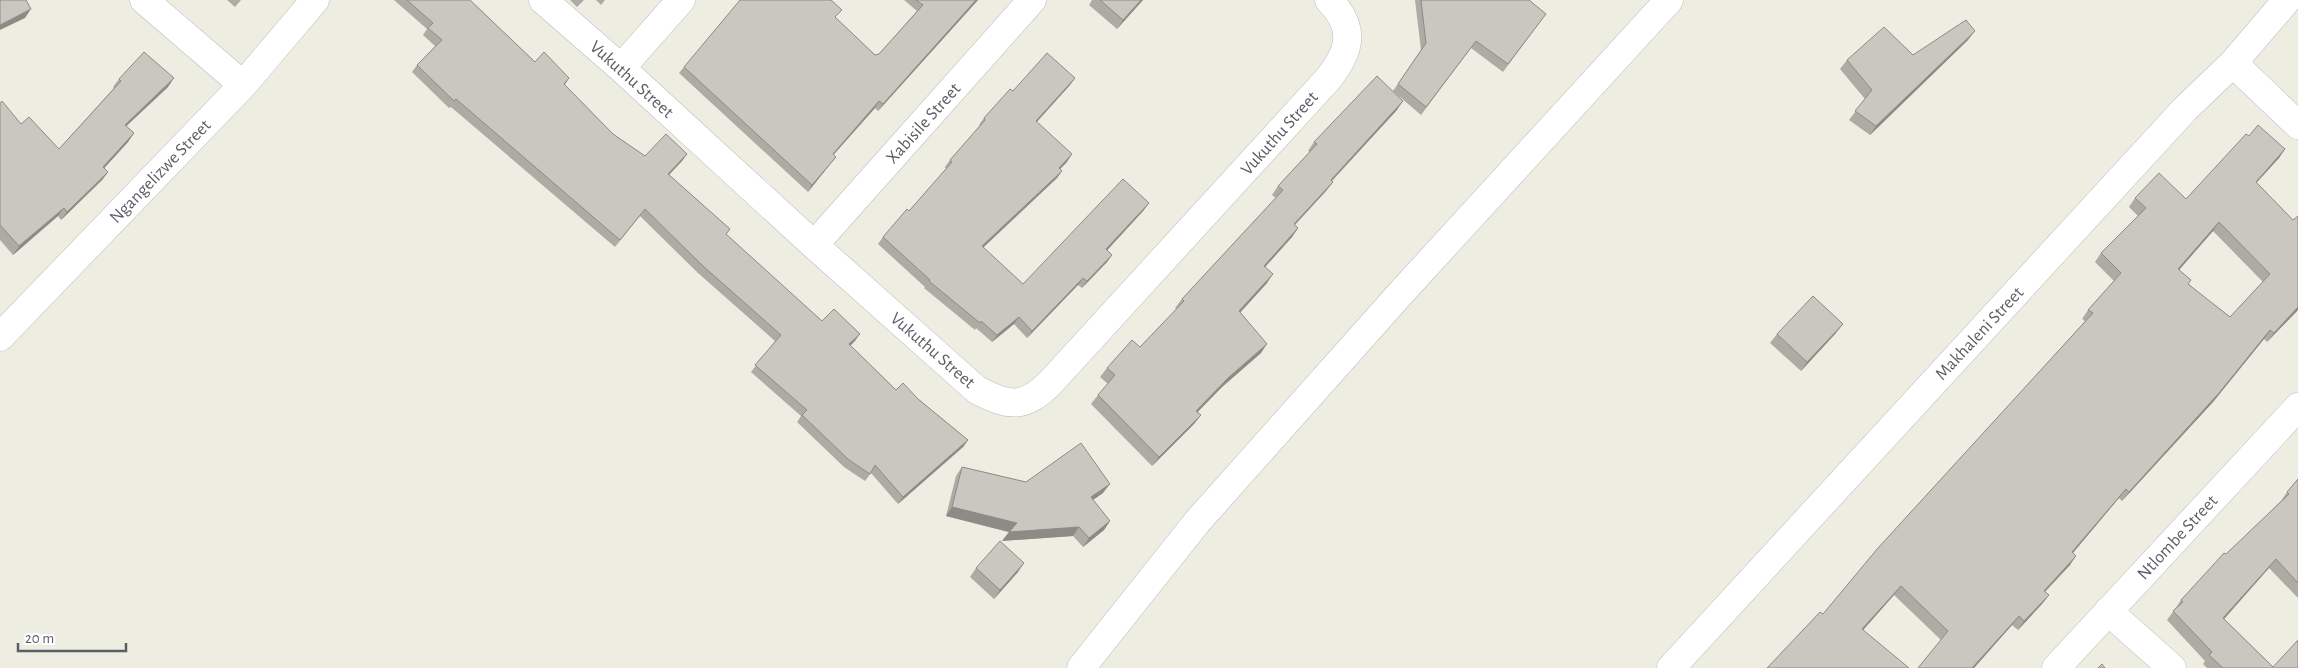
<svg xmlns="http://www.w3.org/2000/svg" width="2298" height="668" font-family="'Alegreya Sans',sans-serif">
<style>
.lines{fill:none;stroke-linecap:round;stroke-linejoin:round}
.minor-casing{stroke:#babcc2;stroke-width:29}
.minor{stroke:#fff;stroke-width:28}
.wall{fill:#adaba4;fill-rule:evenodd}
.shaded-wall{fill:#8d8b86}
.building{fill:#c9c7bf;stroke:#8d8b86;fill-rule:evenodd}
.labels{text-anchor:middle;stroke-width:4.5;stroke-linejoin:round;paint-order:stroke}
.street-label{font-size:18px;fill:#5b5e64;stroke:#fff}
</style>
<rect width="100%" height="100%" fill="#eeede2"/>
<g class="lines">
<!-- minor casing -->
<g class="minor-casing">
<path id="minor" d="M 144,0 L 243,85
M 543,0 L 621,68 L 814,245 L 977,390 C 1010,407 1024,409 1051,382 L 1328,79 C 1351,50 1356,28 1329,0
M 2233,63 L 2298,125
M 621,68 L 681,0
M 814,245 L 1032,0
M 0,337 L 243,85 L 315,0
M 2108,611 L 2172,668
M 1081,668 L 1197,522 L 1400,294 L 1669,0
M 1671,668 L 2185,109 L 2233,63 L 2287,0
M 2056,668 L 2298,407"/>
</g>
<!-- minor -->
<use href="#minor" class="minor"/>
</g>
<!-- wall -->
<path class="wall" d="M 227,0 L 241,0 L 235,7 Z
M 394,0 L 470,0 L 535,62 L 569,78 L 565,85 L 613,134 L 645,156 L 687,154 L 682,161 L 669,175 L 730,229 L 726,235 L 822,321 L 860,334 L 850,345 L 896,390 L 918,399 L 968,440 L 963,447 L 898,504 L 871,473 L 865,481 L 844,467 L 797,422 L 801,416 L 751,372 L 775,341 L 698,273 L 640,216 L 615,247 L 451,107 L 449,108 L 412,72 L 417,65 L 435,46 L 423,35 L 427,29 Z
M 570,0 L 584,0 L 577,7 Z
M 596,0 L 605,0 L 601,5 Z
M 904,0 L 978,0 L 878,111 L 875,108 L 833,155 L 836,157 L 808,192 L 679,73 L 684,67 L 836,18 L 875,55 L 879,54 L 917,11 Z
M 1092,0 L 1143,0 L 1117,29 L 1089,5 Z
M 1415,0 L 1529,0 L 1546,14 L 1503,72 L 1471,48 L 1421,115 L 1393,91 L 1421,50 Z
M 1968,40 L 1870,135 L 1849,120 L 1865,99 L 1840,69 L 1847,60 L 1913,55 Z
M 1075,78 L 1070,85 L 1037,122 L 1067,162 L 1060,169 L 1062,171 L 1057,178 L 983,248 L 1023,284 L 1144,210 L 1107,250 L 1112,255 L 1107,262 L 1082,288 L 1078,285 L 1027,338 L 1014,324 L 992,342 L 976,328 L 975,330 L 924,288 L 925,287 L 878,244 L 883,237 L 909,211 L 946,169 L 945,167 L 950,160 L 980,126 L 979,125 L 984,118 L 1013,91 Z
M 119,79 L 168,87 L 126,126 L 134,133 L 128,142 L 104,168 L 108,172 L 102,180 L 61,220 L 58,216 L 13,255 L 0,240 L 0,103 L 21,124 L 59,149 L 114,88 L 113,87 Z
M 1397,110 L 1332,181 L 1333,182 L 1326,191 L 1295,225 L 1298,228 L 1292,237 L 1265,267 L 1267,283 L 1240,313 L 1261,353 L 1222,387 L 1197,412 L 1201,415 L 1194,424 L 1152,466 L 1091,404 L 1098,395 L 1108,384 L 1100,377 L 1107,368 L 1140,347 L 1177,309 L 1175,308 L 1182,299 L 1276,198 L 1272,195 L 1278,186 L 1310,152 L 1308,151 L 1314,142 Z
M 2249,136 L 2285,149 L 2279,158 L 2256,183 L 2293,220 L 2298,216 L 2298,310 L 2267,342 L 2264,339 L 2213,402 L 2122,501 L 2119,498 L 2073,553 L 2070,565 L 2045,592 L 2049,595 L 2042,604 L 2018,630 L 2012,625 L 1974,668 L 1918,668 L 1941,640 L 1894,595 L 1863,630 L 1823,614 L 2085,321 L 2082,319 L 2088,310 L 2114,281 L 2095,262 L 2101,253 L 2138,216 L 2129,207 L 2135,198 L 2186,199 ZM 2213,231 L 2263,282 L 2230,317 L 2188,284 L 2179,270 Z
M 1836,333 L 1801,371 L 1770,343 L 1777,334 Z
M 962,467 L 1026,482 L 1103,493 L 1093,500 L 1110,521 L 1104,530 L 1083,547 L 1073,536 L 1002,541 L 1009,532 L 946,516 L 956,476 Z
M 2298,479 L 2298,598 L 2269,568 L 2224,619 L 2273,667 L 2298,668 L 2207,668 L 2203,664 L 2205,661 L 2167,620 L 2175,609 L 2181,600 L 2281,501 L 2287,492 Z
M 976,568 L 1018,572 L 994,599 L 970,577 Z"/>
<!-- shaded-wall -->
<path class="shaded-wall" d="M 976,0 L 978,0 L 878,111 L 883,104 Z
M 1141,0 L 1143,0 L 1117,29 L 1123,20 Z
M 31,9 L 25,18 L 0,30 L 0,25 Z
M 1975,31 L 1968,40 L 1870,135 L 1876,126 Z
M 174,78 L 168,87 L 119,133 L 125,125 Z
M 1075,78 L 1070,85 L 1031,128 L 1036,121 Z
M 879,101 L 875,108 L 828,161 L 833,154 Z
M 1403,101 L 1397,110 L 1324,189 L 1331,180 Z
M 134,133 L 128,142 L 97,176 L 103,167 Z
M 2285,149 L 2279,158 L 2249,191 L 2256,182 Z
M 687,154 L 682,161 L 663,181 L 668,174 Z
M 1072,154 L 1067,162 L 1054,175 L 1059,168 Z
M 836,157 L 831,163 L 808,192 L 812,185 Z
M 1062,171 L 1057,178 L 977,253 L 982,246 Z
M 108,172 L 102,180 L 61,220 L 67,212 Z
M 1333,182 L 1326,191 L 1287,233 L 1294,224 Z
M 1149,203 L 1144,210 L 1101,257 L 1106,249 Z
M 64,208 L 58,216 L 13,255 L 19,246 Z
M 2219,222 L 2213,231 L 2172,278 L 2178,269 Z
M 1298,228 L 1292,237 L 1258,275 L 1264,266 Z
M 1112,255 L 1107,262 L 1082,288 L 1087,281 Z
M 1273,274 L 1267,283 L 1233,320 L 1239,311 Z
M 1083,278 L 1078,285 L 1027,338 L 1032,331 Z
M 2298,307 L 2298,310 L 2267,342 L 2274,333 Z
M 1019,317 L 1014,324 L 992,342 L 997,335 Z
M 1843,324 L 1836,333 L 1801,371 L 1807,362 Z
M 2270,330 L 2264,339 L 2213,402 L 2122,501 L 2129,492 Z
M 860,334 L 855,341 L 844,352 L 849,344 Z
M 1267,344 L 1261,353 L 1222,387 L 1190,420 L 1196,411 L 1228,378 Z
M 1201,415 L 1194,424 L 1152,466 L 1159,457 Z
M 968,440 L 963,447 L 898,504 L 903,497 Z
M 1110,484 L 1103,493 L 1084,506 L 1091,497 Z
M 2126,489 L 2119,498 L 2066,561 L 2072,552 Z
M 952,507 L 1079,527 L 1073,536 L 1002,541 L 1009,532 L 946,516 Z
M 1110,521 L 1104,530 L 1083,547 L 1089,538 Z
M 2076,556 L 2070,565 L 2037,600 L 2044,591 Z
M 2276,559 L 2269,568 L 2216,628 L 2223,618 Z
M 1024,563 L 1018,572 L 994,599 L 1000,590 Z
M 1901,586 L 1894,595 L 1856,638 L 1862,629 Z
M 2049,595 L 2042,604 L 2018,630 L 2024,621 Z
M 2019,616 L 2012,625 L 1974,668 L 1972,668 Z"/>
<!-- building -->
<path class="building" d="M 0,0 L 26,0 L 31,9 L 0,25 Z
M 407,0 L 470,0 L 535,62 L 544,52 L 569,78 L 564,84 L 613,134 L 645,156 L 666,134 L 687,154 L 668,174 L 730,229 L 726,234 L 822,321 L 834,309 L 860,334 L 849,344 L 896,390 L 903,383 L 918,399 L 968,440 L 903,497 L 875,465 L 870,474 L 849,460 L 802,415 L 807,410 L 755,365 L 781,335 L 703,266 L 645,209 L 620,240 L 456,99 L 454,101 L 417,65 L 442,40 L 428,28 L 433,23 Z
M 740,0 L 831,0 L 842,10 L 835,17 L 875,55 L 879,54 L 923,5 L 916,0 L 976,0 L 883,104 L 879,101 L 833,154 L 836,157 L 812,185 L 684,67 Z
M 1100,0 L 1141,0 L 1123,20 Z
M 1421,0 L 1529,0 L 1546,14 L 1508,64 L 1476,41 L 1426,107 L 1398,84 L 1426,43 Z
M 1966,20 L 1975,31 L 1876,126 L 1855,111 L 1872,90 L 1847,60 L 1884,27 L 1913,55 Z
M 144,52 L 174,78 L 125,125 L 134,133 L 103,167 L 108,172 L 67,212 L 64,208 L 19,246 L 0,225 L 0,103 L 2,101 L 21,124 L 29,117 L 59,149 L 121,81 L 119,79 Z
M 1047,53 L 1075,78 L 1036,121 L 1072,154 L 1059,168 L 1062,171 L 982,246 L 1023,284 L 1123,179 L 1149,203 L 1106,249 L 1112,255 L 1087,281 L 1083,278 L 1032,331 L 1019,317 L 997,335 L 981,321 L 980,323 L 929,281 L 930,280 L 883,237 L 907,209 L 909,211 L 952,162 L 950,160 L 985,120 L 984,118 L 1010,89 L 1013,91 Z
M 1377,76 L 1403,101 L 1331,180 L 1333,182 L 1294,224 L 1298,228 L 1264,266 L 1273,274 L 1239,311 L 1267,344 L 1228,378 L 1196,411 L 1201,415 L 1159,457 L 1098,395 L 1115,375 L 1107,368 L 1132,340 L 1140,347 L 1184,301 L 1182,299 L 1283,190 L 1278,186 L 1317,144 L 1314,142 Z
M 2258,125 L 2285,149 L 2256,182 L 2293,220 L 2298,216 L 2298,307 L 2274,333 L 2270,330 L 2219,393 L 2129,492 L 2126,489 L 2072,552 L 2076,556 L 2044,591 L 2049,595 L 2024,621 L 2019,616 L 1972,668 L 1918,668 L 1948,631 L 1901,586 L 1862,629 L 1909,668 L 1767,668 L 1820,612 L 1823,614 L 1878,548 L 2093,313 L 2088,310 L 2121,273 L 2101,253 L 2146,208 L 2135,198 L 2159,173 L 2186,199 L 2246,134 L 2249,136 ZM 2219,222 L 2270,274 L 2230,317 L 2188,284 L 2191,280 L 2178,269 Z
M 1813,296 L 1843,324 L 1807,362 L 1777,334 Z
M 1081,443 L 1110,484 L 1091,497 L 1110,521 L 1089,538 L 1079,527 L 1009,532 L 1017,523 L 952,507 L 962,467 L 1026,482 Z
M 2298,479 L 2298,583 L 2276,559 L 2223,618 L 2273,667 L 2298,640 L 2298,668 L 2223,668 L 2209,655 L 2212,652 L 2173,611 L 2183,602 L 2181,600 L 2224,553 L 2226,554 L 2289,494 L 2287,492 Z
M 1000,541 L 1024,563 L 1000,590 L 976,568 Z
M 2102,664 L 2105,668 L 2098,668 Z"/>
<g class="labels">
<!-- street labels -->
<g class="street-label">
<text transform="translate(632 79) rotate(42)" y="6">Vukuthu Street</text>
<text transform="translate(923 123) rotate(-48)" y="6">Xabisile Street</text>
<text transform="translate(1279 133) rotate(-48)" y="6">Vukuthu Street</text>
<text transform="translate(160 171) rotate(-46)" y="6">Ngangelizwe Street</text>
<text transform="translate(1979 333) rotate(-47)" y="6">Makhaleni Street</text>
<text transform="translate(933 350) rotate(41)" y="6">Vukuthu Street</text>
<text transform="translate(2177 537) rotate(-47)" y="6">Ntlombe Street</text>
</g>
</g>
<!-- scale -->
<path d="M18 643v8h108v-8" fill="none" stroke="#5b5e64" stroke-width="2.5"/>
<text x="25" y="643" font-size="15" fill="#5b5e64" stroke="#ffffff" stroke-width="4" paint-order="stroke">20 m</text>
</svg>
